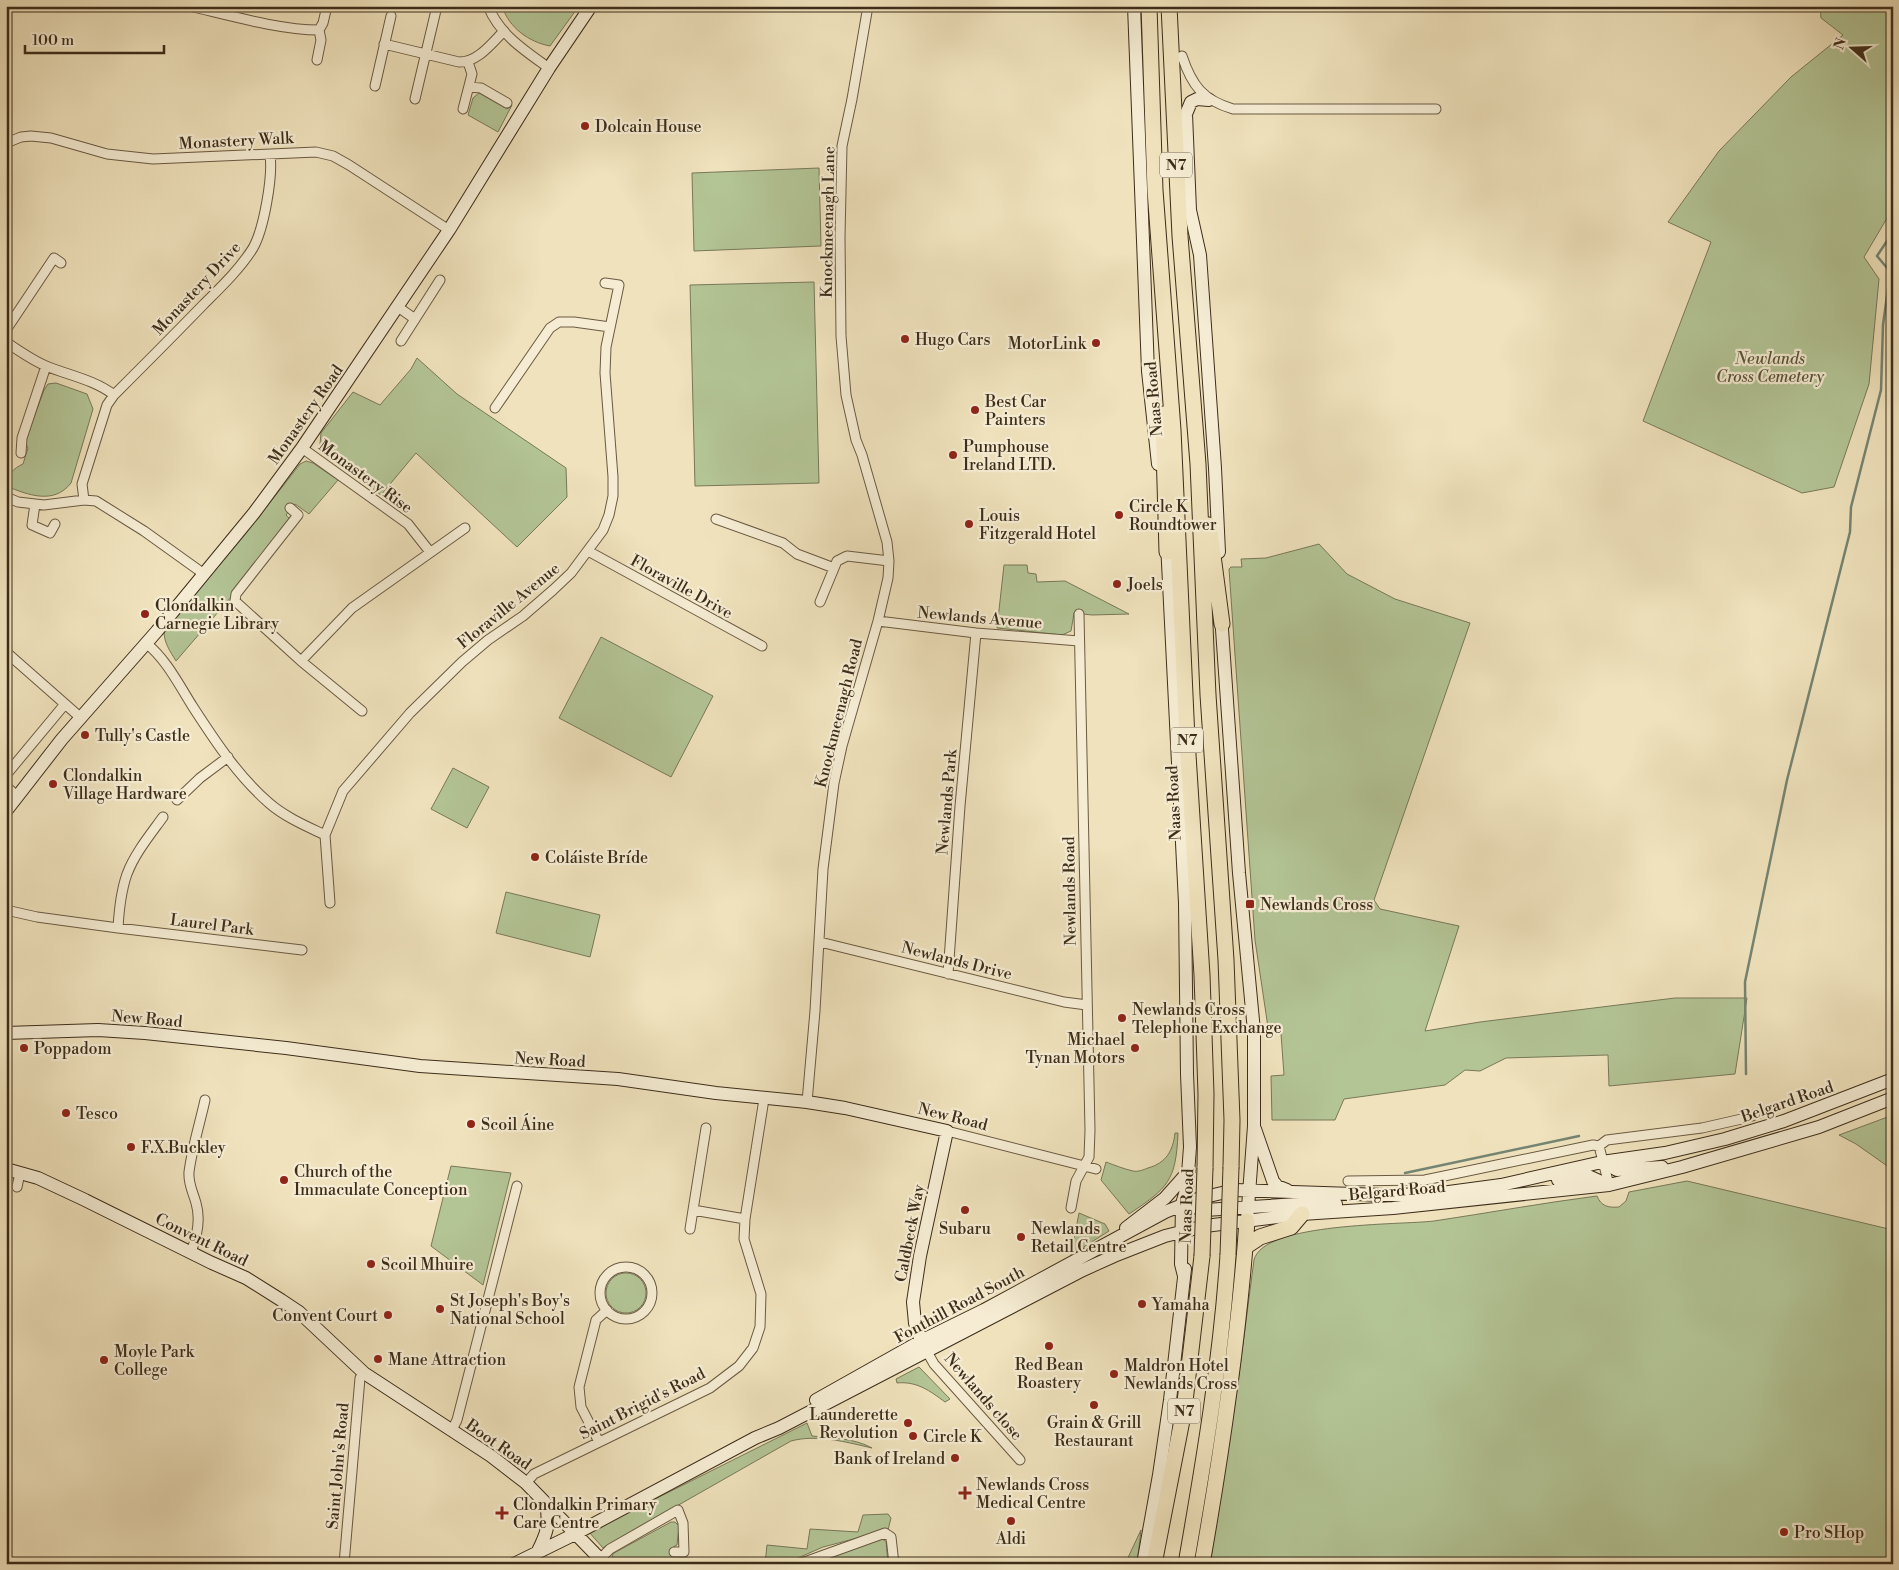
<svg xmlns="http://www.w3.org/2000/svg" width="1899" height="1570" font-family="'Libre Bodoni',serif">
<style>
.green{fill:#b3c495;stroke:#787858}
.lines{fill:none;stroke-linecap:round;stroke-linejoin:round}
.stream{stroke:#758472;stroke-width:2.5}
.street-casing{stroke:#6a5a42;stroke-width:11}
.secondary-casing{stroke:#3d2d1a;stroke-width:14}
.highway-casing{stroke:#3d2d1a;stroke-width:17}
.street{stroke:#f5ecd3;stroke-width:9}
.secondary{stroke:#f5ecd3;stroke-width:12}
.highway{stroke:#efe2bc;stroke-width:15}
.highway-bridge-casing{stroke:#3d2d1a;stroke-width:17;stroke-linecap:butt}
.highway-bridge{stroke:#efe2bc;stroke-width:15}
.poi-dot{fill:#8f2418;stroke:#f5ecd3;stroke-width:2}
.labels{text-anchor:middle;stroke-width:4.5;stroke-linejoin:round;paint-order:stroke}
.shield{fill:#f5ecd3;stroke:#746652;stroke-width:1}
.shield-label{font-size:15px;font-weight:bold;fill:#3d2d1a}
.poi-label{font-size:16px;fill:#3d2d1a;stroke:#f5ecd3;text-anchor:start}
.street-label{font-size:16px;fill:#3d2d1a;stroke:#f5ecd3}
.park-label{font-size:16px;font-style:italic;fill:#5a5339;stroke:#f5ecd3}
</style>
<rect width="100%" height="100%" fill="#efe2bc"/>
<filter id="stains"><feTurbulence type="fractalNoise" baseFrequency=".004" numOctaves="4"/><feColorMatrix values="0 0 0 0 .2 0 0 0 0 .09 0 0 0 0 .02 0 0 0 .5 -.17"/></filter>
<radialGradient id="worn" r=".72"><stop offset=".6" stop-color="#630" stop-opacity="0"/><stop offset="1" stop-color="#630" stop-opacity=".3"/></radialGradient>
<!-- green -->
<path class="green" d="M 502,6 L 579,6 L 550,46 C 529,42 509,28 502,6 Z
M 1820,6 L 1893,6 L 1893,208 L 1864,257 L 1879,279 L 1869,384 L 1834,487 L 1802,493 L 1643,421 L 1711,242 L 1668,222 L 1719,151 L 1791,77 L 1843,35 L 1821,18 Z
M 479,93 L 507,109 L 512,105 L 498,132 L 468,115 L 473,98 Z
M 819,168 L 821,246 L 694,251 L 692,173 Z
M 814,282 L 819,483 L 695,486 L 690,285 Z
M 417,358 L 457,394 L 566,468 L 567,497 L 517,547 L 416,453 L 381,495 L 325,451 L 320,444 L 321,433 L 353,392 L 380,405 L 411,369 Z
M 56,383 L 87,394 L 93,409 L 71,483 C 54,505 28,495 6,486 C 6,475 14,468 23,464 L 28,448 L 25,442 L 44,390 L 48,384 Z
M 306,461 L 313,463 L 338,480 L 309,514 L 295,504 L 286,515 L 290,519 L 231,597 L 176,661 C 170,651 164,643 164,631 L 244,536 L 300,464 Z
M 1319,544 L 1347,574 L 1395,599 L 1470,623 L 1374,900 L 1380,909 L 1459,926 L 1425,1031 L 1480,1022 L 1675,998 L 1747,998 L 1735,1074 L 1609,1086 L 1608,1055 L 1506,1058 L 1480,1071 L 1465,1070 L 1445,1085 L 1344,1099 L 1335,1120 L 1272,1120 L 1271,1076 L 1284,1075 L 1281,1034 L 1269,1034 L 1255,940 L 1229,569 L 1231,567 L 1242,567 L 1241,559 L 1266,558 Z
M 1004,565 L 1027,565 L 1028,573 L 1036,574 L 1037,582 L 1065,581 L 1129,614 L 1092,615 L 1074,613 L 1071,631 L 1062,635 L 997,628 Z
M 601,637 L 713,696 L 671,777 L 559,718 Z
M 453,768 L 489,787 L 467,828 L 431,809 Z
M 506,892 L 600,915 L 590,957 L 496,933 Z
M 1893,1115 L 1893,1170 L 1856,1144 L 1839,1135 Z
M 1175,1133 L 1178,1133 C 1176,1181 1168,1188 1129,1214 L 1101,1180 L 1106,1162 C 1114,1165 1124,1169 1133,1171 C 1138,1172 1143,1170 1148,1168 C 1166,1163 1173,1151 1175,1133 Z
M 451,1166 L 511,1173 L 483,1285 L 431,1246 Z
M 1687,1181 L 1893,1230 L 1893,1564 L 1210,1564 L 1236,1397 L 1254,1260 C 1263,1222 1401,1225 1434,1221 C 1488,1213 1542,1203 1597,1196 C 1601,1206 1608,1208 1619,1207 L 1626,1201 L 1629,1192 Z
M 1079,1213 L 1105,1224 L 1109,1231 L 1071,1255 Z
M606 1293a20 20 0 1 1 40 0a20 20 0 1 1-40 0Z
M 919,1367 L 950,1399 L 945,1402 C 930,1391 917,1381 897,1383 L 896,1379 Z
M 807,1423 L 812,1436 C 832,1438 854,1438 872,1448 C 846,1442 817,1434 791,1441 L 603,1548 L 589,1532 Z
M 888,1514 L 891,1518 L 888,1530 L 823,1547 L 784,1564 L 765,1564 L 767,1545 L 807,1549 L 810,1529 L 858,1532 L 863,1515 Z
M 671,1522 L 675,1522 L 679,1526 L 677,1545 L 673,1547 L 675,1557 L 762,1564 L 617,1564 L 612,1556 L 614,1553 Z
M 1141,1530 L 1137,1564 L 1125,1564 Z
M 879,1538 L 886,1541 L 888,1564 L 809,1564 Z"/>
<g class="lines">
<!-- stream -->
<path class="stream" d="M 1893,232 L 1877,256 L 1893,275
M 1746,1074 L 1745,982 L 1787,780 L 1850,532 L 1851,507 L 1881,390 L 1883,325 L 1890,274
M 1405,1173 L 1579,1136"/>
<!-- street casing -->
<g class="street-casing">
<path id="street" d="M 189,6 C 228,15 280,30 319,30
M 488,6 C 499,34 525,51 549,68
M 319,30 L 323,23 L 327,6
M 384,44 L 459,62 C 478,62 491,44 504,31
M 1182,56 C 1192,86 1203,100 1233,109 L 1436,109
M 317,60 L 321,40 L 319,30
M 375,86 L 391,16
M 469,87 L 481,88 L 507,103
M 415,99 L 437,6
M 463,109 L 472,74 L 468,62
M 6,143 L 21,137 L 31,136 L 51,138 L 107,154 L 153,159 L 316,152 L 333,156 L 349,165 L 449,230
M 398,307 L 415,319
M 6,330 L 54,258 L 61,263
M 401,341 L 440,280
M 6,342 C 19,351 32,360 46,366 C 68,375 95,380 114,395
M 495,408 L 550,328 L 559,322 L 574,322 L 610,327
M 302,448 L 408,524 L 430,552
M 21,453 L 22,438 L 46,366
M 6,497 L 18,502 L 44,505 L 84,500 L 96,501 L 144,531 L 204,574
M 84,500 L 82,484 L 107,405 L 114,395 C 144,365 173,336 203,305 C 220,288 240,269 253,248 C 264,229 273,176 270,155
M 35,504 L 32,525 L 50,533 L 55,524
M 290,508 L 298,515 L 236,594 L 235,601 L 301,661 L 362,711
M 716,519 L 783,543 L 797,554 L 834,568
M 588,551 L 762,646
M 820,602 L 837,561 L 847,556 L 889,561
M 878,621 L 976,633 L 1079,641
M 146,643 C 167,660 179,685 193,707 C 215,741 238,776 269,803 C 285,817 306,826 325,835
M 6,652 L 81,718
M 301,661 L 352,608 L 465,528
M 6,775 L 65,704
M 6,786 L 17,796
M 177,800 L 200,778 L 228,757
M 330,903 L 325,835 L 343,791 L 410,713 L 462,662 L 488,640 L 523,616 L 553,590 L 571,573 L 603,530 L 609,515 L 613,496 L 613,477 L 605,373 L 606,347 L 619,285 L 605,283
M 6,910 L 37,917 L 118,928 L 302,950
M 118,928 C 119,910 121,891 127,874 C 135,853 150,835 163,817
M 820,942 L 1064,1002 L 1087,1005
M 948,974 L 960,806 L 976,633
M 807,1102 L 815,1011 L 823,869 L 834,783 L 842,746 L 878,621 L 888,578 L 889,561 L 887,542 L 862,455 L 856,440 L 846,395 L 841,336 L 840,237 L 842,146 L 852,99 L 868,6
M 947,1131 L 1096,1169
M 1348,1181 L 1425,1180 L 1593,1145 L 1599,1146
M 1609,1185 L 1599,1146 L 1607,1140 L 1702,1128 L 1746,1118 L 1765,1111
M 17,1187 L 20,1173
M 1071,1208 L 1076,1181 L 1089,1157 L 1090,1130 L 1079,614
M 693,1210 L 745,1219
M 690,1229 L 706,1128
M 191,1252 C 197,1237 201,1220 196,1203 C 193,1192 188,1184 189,1172 C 192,1148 200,1123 205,1100
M600 1293a26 26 0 1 1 52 0a26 26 0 1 1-52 0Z
M 925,1348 L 934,1364 L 1020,1460
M 452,1430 L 457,1420 L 517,1186
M 599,1442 L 581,1407 L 579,1387 L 596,1320 L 607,1310
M 526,1483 L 534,1474 L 710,1388 L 739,1366 L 753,1348 L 760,1327 L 761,1294 L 744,1239 L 745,1219 L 764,1099
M 600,1559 L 610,1549 L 678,1510 L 683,1523 L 684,1552 L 674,1552
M 344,1564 L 360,1378 L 364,1373
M 799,1564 L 885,1533 L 891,1537 L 894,1564"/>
</g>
<!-- secondary casing -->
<g class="secondary-casing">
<path id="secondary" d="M 1134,6 L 1148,371 L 1158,464
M 1209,100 L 1197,99 L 1191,102 L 1186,114 L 1190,210 L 1200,255 L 1215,468 L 1219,552
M 1167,543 L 1185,903 L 1187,1074 L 1190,1147 L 1187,1187 L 1182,1204 L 1181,1264 L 1184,1276
M 1221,615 L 1239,873 L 1254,1031 L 1254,1126 L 1247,1221
M 6,811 L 62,739 L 157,631 L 254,513 L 302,448 L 449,230 L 549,68 L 591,6
M 6,1033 L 98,1030 L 145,1033 L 286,1048 L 420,1066 L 618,1079 L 716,1093 L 807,1102 L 845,1108 L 947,1131 L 920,1256 L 913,1302 L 915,1323 L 921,1341
M 1255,1129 L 1273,1181 L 1277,1186 L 1287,1190
M 1602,1162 L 1617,1170 L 1662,1167
M 6,1169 L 38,1178 L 85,1200 L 212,1263 L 246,1278 L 281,1300 L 299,1312 L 364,1373 L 491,1456 L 526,1483 L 605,1564
M 1558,1180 L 1588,1176 L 1608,1185
M 1194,1207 L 1205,1210 L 1298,1204 L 1336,1204
M 1126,1228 L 1165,1198 L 1189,1171
M 816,1400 L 921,1341 L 984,1310 L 1165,1212 L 1200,1198 L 1235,1190 L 1384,1195 L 1434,1194 L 1501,1185 L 1602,1162 L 1665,1153 L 1725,1139 L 1784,1121 L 1893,1079
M 537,1553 C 547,1533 550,1525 546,1504
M 514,1564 L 575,1534 L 755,1438 L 779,1428 L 1083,1270 L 1114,1256 L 1165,1236 L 1205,1226 L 1302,1214 L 1393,1208 L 1609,1185 L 1682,1167 L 1819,1127 L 1893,1098
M 1143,1564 L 1159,1475 L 1170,1400 L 1185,1269"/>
</g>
<!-- highway casing -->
<g class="highway-casing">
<path id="highway" d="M 1149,6 L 1155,190 L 1173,430 L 1187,739 L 1202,975 L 1206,1094 L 1205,1168
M 1169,6 L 1180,236 L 1198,464 L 1208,695 L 1226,960 L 1232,1120 L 1231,1167
M 1163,414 L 1167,552
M 1209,525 L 1222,624
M 1245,1247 L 1260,1237 L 1291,1227 L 1302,1214
M 1154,1564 L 1184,1410 L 1202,1256
M 1186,1564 C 1204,1461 1221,1359 1228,1255
M 1202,1564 C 1222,1450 1239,1336 1247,1221"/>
</g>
<!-- street -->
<use href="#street" class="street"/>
<!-- secondary -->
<use href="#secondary" class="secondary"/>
<!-- highway -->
<use href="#highway" class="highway"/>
<!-- highway-bridge casing -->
<g class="highway-bridge-casing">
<path id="highway-bridge" d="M 1228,1255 L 1231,1167
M 1202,1256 L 1205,1168"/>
</g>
<!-- highway-bridge -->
<use href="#highway-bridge" class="highway-bridge"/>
</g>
<!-- markers -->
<g class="poi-dot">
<circle cx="585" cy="126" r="5"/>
<circle cx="905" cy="339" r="5"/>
<circle cx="1096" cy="343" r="5"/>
<circle cx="975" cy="410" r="5"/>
<circle cx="953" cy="455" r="5"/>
<circle cx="1119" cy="515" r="5"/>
<circle cx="969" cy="524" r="5"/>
<circle cx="1117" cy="584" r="5"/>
<circle cx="145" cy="614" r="5"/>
<circle cx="85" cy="735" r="5"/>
<circle cx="53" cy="784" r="5"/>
<circle cx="535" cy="857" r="5"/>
<rect x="1245" y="899" width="10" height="10" rx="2.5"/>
<circle cx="1122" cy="1018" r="5"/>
<circle cx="24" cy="1048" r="5"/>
<circle cx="1135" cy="1048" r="5"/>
<circle cx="66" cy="1113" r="5"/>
<circle cx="471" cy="1124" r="5"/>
<circle cx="131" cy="1147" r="5"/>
<circle cx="284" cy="1180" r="5"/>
<circle cx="965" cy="1210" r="5"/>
<circle cx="1021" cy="1237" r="5"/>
<circle cx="371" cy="1264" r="5"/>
<circle cx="1142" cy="1304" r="5"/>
<circle cx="440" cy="1309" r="5"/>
<circle cx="388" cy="1315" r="5"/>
<circle cx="1049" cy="1346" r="5"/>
<circle cx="378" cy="1359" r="5"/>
<circle cx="104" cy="1360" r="5"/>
<circle cx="1114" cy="1374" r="5"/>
<circle cx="1094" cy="1405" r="5"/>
<circle cx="908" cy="1423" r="5"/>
<circle cx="913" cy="1436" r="5"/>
<circle cx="955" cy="1458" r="5"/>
<path d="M962.5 1485.5h5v5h5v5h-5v5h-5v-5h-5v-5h5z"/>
<path d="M499.5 1505.5h5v5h5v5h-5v5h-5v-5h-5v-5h5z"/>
<circle cx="1011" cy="1521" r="5"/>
<circle cx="1784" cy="1532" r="5"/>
</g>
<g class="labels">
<!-- shield labels -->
<g class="shield">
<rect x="1160" y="152.5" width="32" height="25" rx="4"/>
<rect x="1171" y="727.5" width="32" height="25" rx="4"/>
<rect x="1168" y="1398.5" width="32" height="25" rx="4"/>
</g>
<g class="shield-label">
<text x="1176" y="170">N7</text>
<text x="1187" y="745">N7</text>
<text x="1184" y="1416">N7</text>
</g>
<!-- poi labels -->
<g class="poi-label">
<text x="595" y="132">Dolcain House</text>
<text x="915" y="345">Hugo Cars</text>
<text x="1086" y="349" text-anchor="end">MotorLink</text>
<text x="985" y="407">Best Car<tspan x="985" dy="18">Painters</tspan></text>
<text x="963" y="452">Pumphouse<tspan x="963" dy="18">Ireland LTD.</tspan></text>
<text x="1129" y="512">Circle K<tspan x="1129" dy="18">Roundtower</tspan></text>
<text x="979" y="521">Louis<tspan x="979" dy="18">Fitzgerald Hotel</tspan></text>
<text x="1127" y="590">Joels</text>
<text x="155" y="611">Clondalkin<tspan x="155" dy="18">Carnegie Library</tspan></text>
<text x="95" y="741">Tully's Castle</text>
<text x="63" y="781">Clondalkin<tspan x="63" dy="18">Village Hardware</tspan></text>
<text x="545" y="863">Coláiste Bríde</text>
<text x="1260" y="910">Newlands Cross</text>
<text x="1132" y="1015">Newlands Cross<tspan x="1132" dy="18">Telephone Exchange</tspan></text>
<text x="1125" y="1045" text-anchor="end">Michael<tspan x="1125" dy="18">Tynan Motors</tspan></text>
<text x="34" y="1054">Poppadom</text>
<text x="76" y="1119">Tesco</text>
<text x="481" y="1130">Scoil Áine</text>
<text x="141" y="1153">F.X.Buckley</text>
<text x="294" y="1177">Church of the<tspan x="294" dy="18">Immaculate Conception</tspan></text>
<text x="965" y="1234" text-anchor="middle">Subaru</text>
<text x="1031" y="1234">Newlands<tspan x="1031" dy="18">Retail Centre</tspan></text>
<text x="381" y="1270">Scoil Mhuire</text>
<text x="450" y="1306">St Joseph's Boy's<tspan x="450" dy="18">National School</tspan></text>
<text x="1152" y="1310">Yamaha</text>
<text x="378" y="1321" text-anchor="end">Convent Court</text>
<text x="114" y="1357">Moyle Park<tspan x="114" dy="18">College</tspan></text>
<text x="388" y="1365">Mane Attraction</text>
<text x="1049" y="1370" text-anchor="middle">Red Bean<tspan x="1049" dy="18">Roastery</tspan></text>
<text x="1124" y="1371">Maldron Hotel<tspan x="1124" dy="18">Newlands Cross</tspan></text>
<text x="898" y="1420" text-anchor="end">Launderette<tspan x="898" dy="18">Revolution</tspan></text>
<text x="1094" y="1428" text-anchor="middle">Grain &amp; Grill<tspan x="1094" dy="18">Restaurant</tspan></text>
<text x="923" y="1442">Circle K</text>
<text x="945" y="1464" text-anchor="end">Bank of Ireland</text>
<text x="976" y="1490">Newlands Cross<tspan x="976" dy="18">Medical Centre</tspan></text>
<text x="513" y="1510">Clondalkin Primary<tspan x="513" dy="18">Care Centre</tspan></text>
<text x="1794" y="1538">Pro SHop</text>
<text x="1011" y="1544" text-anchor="middle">Aldi</text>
</g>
<!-- street labels -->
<g class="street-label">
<text transform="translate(236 140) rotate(-3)" y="6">Monastery Walk</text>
<text transform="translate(827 222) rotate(-89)" y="6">Knockmeenagh Lane</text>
<text transform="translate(196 288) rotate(-47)" y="6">Monastery Drive</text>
<text transform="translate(1153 399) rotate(-95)" y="6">Naas Road</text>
<text transform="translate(305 414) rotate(-55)" y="6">Monastery Road</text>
<text transform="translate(366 476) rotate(36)" y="6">Monastery Rise</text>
<text transform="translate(682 586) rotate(29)" y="6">Floraville Drive</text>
<text transform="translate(508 605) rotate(-39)" y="6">Floraville Avenue</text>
<text transform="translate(980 617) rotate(5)" y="6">Newlands Avenue</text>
<text transform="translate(838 713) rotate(-76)" y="6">Knockmeenagh Road</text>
<text transform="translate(946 802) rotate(-85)" y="6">Newlands Park</text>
<text transform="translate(1173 803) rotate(-93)" y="6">Naas Road</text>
<text transform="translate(1069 891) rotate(-91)" y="6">Newlands Road</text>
<text transform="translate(212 924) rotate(7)" y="6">Laurel Park</text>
<text transform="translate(957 960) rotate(14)" y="6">Newlands Drive</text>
<text transform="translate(147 1018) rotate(5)" y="6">New Road</text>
<text transform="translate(550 1059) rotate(3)" y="6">New Road</text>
<text transform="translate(1787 1101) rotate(-19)" y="6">Belgard Road</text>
<text transform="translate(953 1116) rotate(14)" y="6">New Road</text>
<text transform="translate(1397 1190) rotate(-5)" y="6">Belgard Road</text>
<text transform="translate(1186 1206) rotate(-88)" y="6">Naas Road</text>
<text transform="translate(909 1233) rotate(-79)" y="6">Caldbeck Way</text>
<text transform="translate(202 1239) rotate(26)" y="6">Convent Road</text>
<text transform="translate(959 1304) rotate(-28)" y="6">Fonthill Road South</text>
<text transform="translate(984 1396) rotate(49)" y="6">Newlands close</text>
<text transform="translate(642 1403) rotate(-27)" y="6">Saint Brigid's Road</text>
<text transform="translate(499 1444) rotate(35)" y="6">Boot Road</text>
<text transform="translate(337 1466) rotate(-85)" y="6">Saint John's Road</text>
</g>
<!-- park labels -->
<g class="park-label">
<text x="1770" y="364">Newlands<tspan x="1770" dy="18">Cross Cemetery</tspan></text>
</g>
</g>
<!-- margin -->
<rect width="1899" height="1570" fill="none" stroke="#efe2bc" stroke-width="25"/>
<rect x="8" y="8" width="1884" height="1555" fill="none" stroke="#3d2d1a" stroke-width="2.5"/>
<rect x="12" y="12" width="1874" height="1545" fill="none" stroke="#3d2d1a"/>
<!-- north arrow -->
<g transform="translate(1852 48) rotate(290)" stroke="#f5ecd3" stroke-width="4" paint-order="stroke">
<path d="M0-4L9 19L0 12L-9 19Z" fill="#3d2d1a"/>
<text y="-8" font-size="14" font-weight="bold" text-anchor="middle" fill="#3d2d1a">N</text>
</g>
<!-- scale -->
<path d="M25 45v8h139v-8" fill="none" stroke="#3d2d1a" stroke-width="2.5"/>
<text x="32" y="45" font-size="15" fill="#3d2d1a" stroke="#f5ecd3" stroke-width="4" paint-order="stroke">100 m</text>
<rect width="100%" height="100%" filter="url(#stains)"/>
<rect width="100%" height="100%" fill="url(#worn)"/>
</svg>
